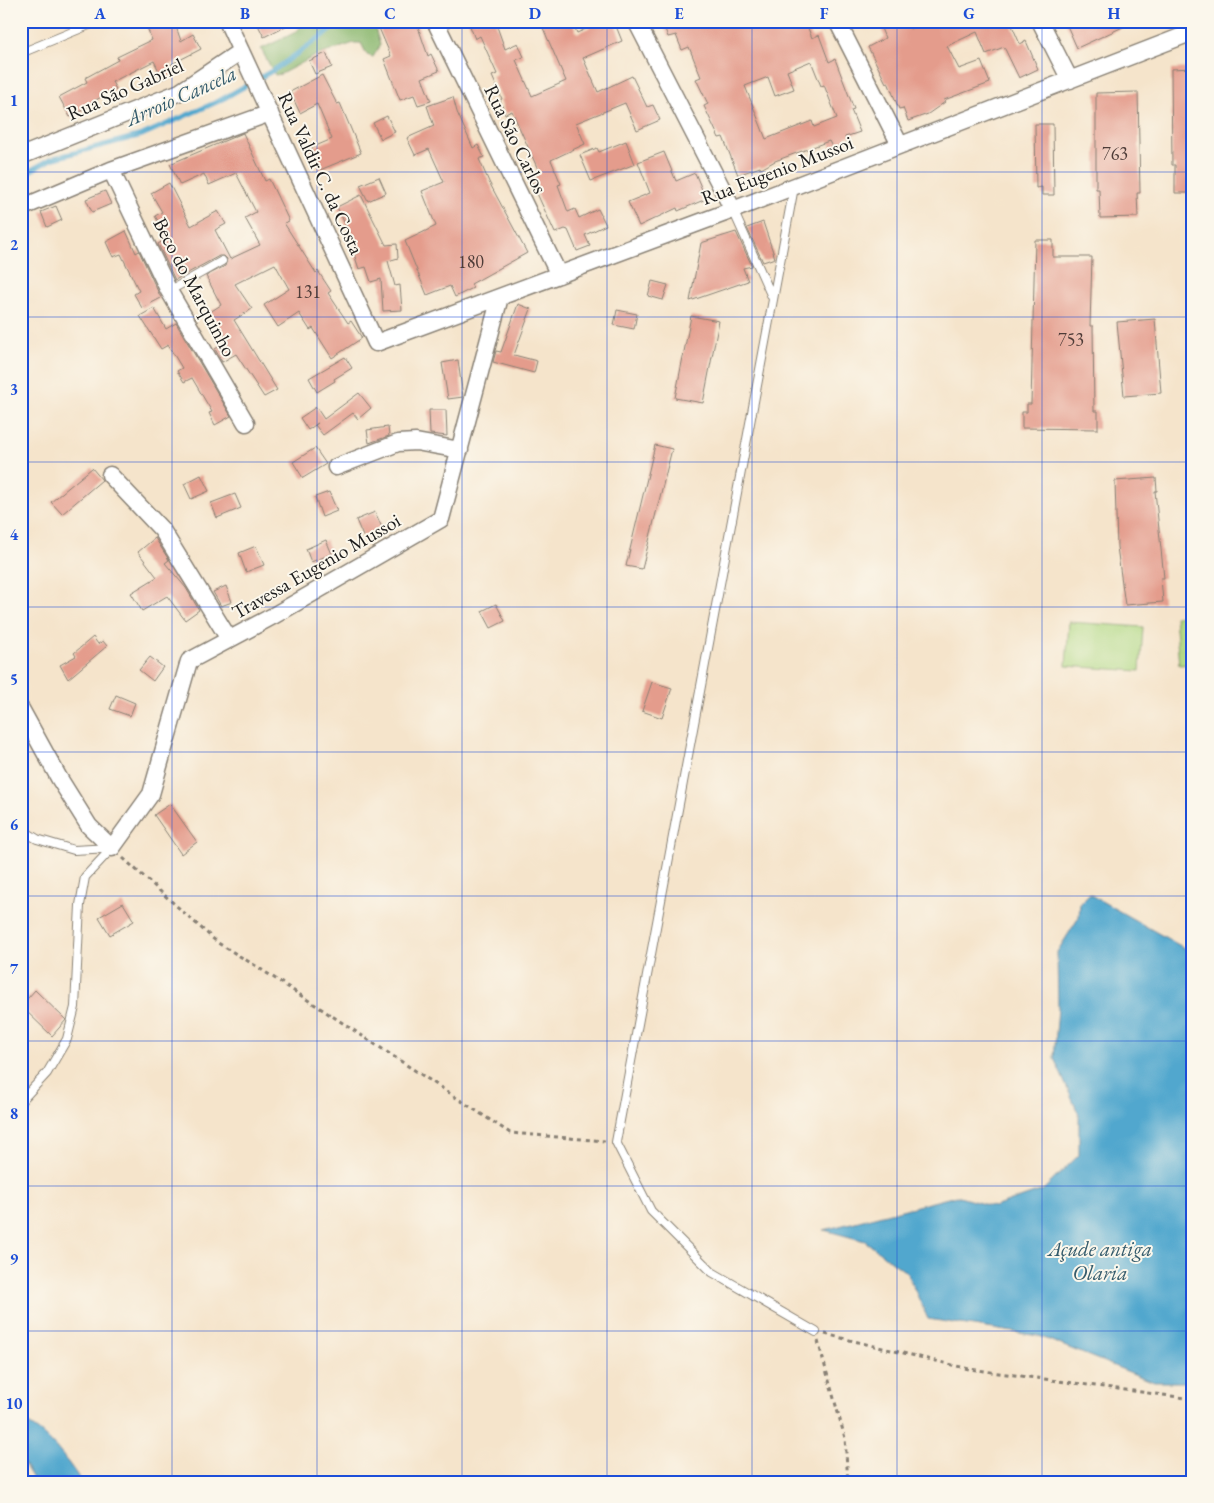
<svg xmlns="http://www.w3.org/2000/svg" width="1214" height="1503" font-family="'EB Garamond',serif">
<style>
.green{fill:#afd781;stroke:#667a4e}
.forest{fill:#8bb86f;stroke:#546a46}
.water{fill:#51a7ce;stroke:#366275}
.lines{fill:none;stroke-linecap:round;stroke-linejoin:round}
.stream{stroke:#51a7ce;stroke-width:5}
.building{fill:#e49c8c;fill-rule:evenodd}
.service-casing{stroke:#888074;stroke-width:10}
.minor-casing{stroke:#888074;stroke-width:19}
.path{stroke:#888074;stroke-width:3;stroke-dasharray:4 4;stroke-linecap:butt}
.service{stroke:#fff;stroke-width:8}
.minor{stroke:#fff;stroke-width:16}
.grid{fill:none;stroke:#1d4ed8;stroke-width:1;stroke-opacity:0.55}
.labels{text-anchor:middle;stroke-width:4;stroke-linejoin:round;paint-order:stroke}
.number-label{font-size:18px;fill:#4e3c38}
.street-label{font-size:20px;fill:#1c1c1c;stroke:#fbf7ec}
.water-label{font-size:21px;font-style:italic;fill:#345b6c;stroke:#fbf7ec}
.neatline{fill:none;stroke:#1d4ed8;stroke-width:2}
.grid-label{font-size:16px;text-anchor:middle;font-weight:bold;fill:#1d4ed8}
</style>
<rect width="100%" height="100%" fill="#fbf7ec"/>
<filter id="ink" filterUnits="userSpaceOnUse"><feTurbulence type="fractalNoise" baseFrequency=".02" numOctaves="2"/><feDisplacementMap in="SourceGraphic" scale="10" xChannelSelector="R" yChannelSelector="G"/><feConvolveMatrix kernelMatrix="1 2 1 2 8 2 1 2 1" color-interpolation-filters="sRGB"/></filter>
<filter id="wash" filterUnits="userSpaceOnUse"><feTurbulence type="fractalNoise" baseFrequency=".0096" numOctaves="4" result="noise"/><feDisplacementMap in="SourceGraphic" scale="20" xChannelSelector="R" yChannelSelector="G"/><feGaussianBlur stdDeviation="1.12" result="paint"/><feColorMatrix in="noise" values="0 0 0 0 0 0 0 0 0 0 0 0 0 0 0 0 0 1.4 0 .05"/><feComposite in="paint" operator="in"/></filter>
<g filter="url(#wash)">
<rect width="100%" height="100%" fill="#f5e4cb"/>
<!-- green -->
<path class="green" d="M 1193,615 L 1193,664 L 1179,665 L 1175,616 Z
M 1069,622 L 1143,627 L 1140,671 L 1066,666 Z"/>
<!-- forest -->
<path class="forest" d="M 306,21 L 375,21 L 374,25 L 380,45 L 373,57 L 367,55 L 361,43 L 354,43 L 315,56 L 281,74 L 275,75 L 261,49 L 296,32 Z"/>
<!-- water -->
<path class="water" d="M 1089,894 L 1193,953 L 1193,1382 L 1154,1382 L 1039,1336 L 928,1319 L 907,1273 L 865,1241 L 824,1230 L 956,1196 L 994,1207 L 1043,1190 L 1079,1155 L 1079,1115 L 1054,1058 L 1058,1008 L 1057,952 L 1079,917 L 1080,903 Z
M 21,1420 C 49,1433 65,1458 82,1482 L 35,1482 L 21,1459 Z"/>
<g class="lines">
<!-- stream -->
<path class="stream" d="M 21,176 L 51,159 L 142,135 L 219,101 L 277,68 L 343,21"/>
</g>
<g id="blocks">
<!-- building -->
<path class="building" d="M 156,21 L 174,21 L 181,41 L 193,34 L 201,49 L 170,65 L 174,73 L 163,79 L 154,61 L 112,82 L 116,89 L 94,101 L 95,104 L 70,117 L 59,97 L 87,82 L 85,78 L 118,60 L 117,57 L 152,40 L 146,25 Z
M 256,21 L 295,21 L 264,37 Z
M 376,21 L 416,21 L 428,56 L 431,54 L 439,71 L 422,78 L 431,101 L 418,105 L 414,95 L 400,100 L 384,59 L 391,56 Z
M 468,21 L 495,21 L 505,49 L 518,43 L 524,57 L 516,60 L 532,96 L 566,81 L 540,21 L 572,21 L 577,33 L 604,21 L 614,21 L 622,41 L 583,58 L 598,92 L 632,76 L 647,107 L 653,105 L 660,120 L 637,130 L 625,103 L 576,123 L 585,144 L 551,160 L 561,184 L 558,185 L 568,212 L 575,209 L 579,218 L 598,209 L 606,225 L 585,235 L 590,246 L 577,251 L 568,230 L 565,229 L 555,233 L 530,178 L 540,174 L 512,111 L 505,114 L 500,100 L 502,99 L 492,76 L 497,74 L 480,36 L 475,39 Z
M 662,21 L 805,21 L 812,38 L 819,35 L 829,62 L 835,59 L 854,109 L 851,110 L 860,132 L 845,137 L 847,143 L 833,149 L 829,141 L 775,161 L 761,169 L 760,167 L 738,175 L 723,137 L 719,138 L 704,106 L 708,104 L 696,79 L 701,77 L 689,47 L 682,50 L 676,35 L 668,37 ZM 811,61 L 821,86 L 824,85 L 837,118 L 814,127 L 812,121 L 766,139 L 745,86 L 768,77 L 775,96 L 794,89 L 787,71 Z
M 878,21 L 907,21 L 910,29 L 924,21 L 1010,21 L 1020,44 L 1026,41 L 1038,69 L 1019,78 L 1004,47 L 986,54 L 977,32 L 947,46 L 959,69 L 981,61 L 990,83 L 944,100 L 945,102 L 928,114 L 908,121 L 903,108 L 899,109 L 888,82 L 886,83 L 868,47 L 885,38 Z
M 1065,21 L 1136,21 L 1077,48 Z
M 326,53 L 332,67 L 315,74 L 309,61 Z
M 1193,68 L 1193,193 L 1175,193 L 1175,165 L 1172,165 L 1171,69 Z
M 322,75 L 337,104 L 340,103 L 361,153 L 320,170 L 311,148 L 332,139 L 317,104 L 300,113 L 290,92 Z
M 1138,92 L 1140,193 L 1137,193 L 1138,217 L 1100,218 L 1099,189 L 1096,189 L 1096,93 Z
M 453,97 L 457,112 L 473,148 L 478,145 L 484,157 L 479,159 L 489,182 L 527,253 L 471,284 L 473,288 L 455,297 L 450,286 L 427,295 L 405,241 L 436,226 L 422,191 L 444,182 L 429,149 L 415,155 L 407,138 L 434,126 L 427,106 Z
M 387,116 L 395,132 L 381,139 L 373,123 Z
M 1035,124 L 1053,124 L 1054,195 L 1042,195 L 1042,187 L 1036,188 Z
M 243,133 L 265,181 L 269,179 L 289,221 L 284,223 L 316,273 L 318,271 L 331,291 L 328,293 L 348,323 L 351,321 L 362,338 L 332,358 L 313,328 L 310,330 L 299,313 L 278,327 L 264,305 L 289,289 L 275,264 L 235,284 L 252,309 L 234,320 L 277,390 L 264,397 L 236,354 L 222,362 L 215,349 L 228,341 L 210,312 L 221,305 L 206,276 L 225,266 L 227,259 L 224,256 L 219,256 L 175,280 L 158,244 L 168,238 L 155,216 L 162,212 L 151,193 L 169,183 L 191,226 L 218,211 L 226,224 L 215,230 L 230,259 L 260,245 L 245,218 L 256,212 L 236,173 L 209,185 L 204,174 L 180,185 L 170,164 Z
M 626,141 L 635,164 L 591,181 L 580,155 L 597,148 L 599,152 Z
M 664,152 L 676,181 L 695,173 L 706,199 L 678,211 L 677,208 L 639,226 L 628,202 L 650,193 L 638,162 Z
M 379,177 L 386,193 L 368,201 L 360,185 Z
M 105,191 L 111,204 L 92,212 L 86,199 Z
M 361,195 L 386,245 L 397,244 L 398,258 L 388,261 L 395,286 L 400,285 L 402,310 L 383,311 L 381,279 L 371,282 L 366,267 L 359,269 L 354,254 L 359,253 L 337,207 Z
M 56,206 L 62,220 L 47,227 L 41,212 Z
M 763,222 L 775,258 L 763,262 L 747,228 Z
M 126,231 L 136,253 L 139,251 L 161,298 L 142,308 L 134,294 L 139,291 L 121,254 L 113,257 L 106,242 Z
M 736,232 L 752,266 L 743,268 L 748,281 L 690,301 L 701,243 Z
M 1035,240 L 1053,240 L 1053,257 L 1092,257 L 1090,326 L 1093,326 L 1094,411 L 1098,411 L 1098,429 L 1022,428 L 1022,412 L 1027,412 L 1027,404 L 1031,404 Z
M 652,281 L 668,285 L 663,300 L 648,296 Z
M 518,304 L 531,309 L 514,355 L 537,361 L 534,373 L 493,362 L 496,351 L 501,352 Z
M 154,308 L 166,329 L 176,323 L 231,416 L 215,425 L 209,413 L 212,412 L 192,378 L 184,382 L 177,371 L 182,368 L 168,345 L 161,349 L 140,316 Z
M 617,310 L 637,314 L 634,329 L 614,325 Z
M 691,316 L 719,321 L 703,403 L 675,398 Z
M 1155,319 L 1161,393 L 1124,396 L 1117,322 Z
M 345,357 L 352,368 L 334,379 L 335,381 L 317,392 L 309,378 Z
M 458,360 L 463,397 L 448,399 L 442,363 Z
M 359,393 L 371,408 L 358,419 L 353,413 L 323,435 L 315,425 L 318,423 L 308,430 L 300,418 L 316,407 L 324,419 Z
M 429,410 L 446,410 L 447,436 L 430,434 Z
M 388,427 L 389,436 L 369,443 L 367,430 Z
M 655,445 L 672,449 L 642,569 L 626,566 Z
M 315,448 L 326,464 L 303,478 L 293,462 Z
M 92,468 L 102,480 L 62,514 L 51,502 Z
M 201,475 L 209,491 L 191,499 L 184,484 Z
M 1156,478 L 1157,491 L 1155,491 L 1164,578 L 1161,578 L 1163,602 L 1125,605 L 1117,547 L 1115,481 Z
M 329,492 L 337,511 L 322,517 L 315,497 Z
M 235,494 L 241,508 L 217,518 L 211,503 Z
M 375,512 L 384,532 L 365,541 L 356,520 Z
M 155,538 L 169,560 L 165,563 L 186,588 L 199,610 L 185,620 L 167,596 L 142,611 L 131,593 L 157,577 L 138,552 Z
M 326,540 L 332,554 L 311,562 L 306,549 Z
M 256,546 L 264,565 L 246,572 L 239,553 Z
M 226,586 L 232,602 L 221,606 L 213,592 Z
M 496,604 L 505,621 L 491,628 L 482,611 Z
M 93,637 L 98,644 L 103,641 L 107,646 L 68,679 L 60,665 L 76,656 L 74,653 Z
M 150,657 L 163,667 L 153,681 L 139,670 Z
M 652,682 L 672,688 L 662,718 L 642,711 Z
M 116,695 L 135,703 L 130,716 L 110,709 Z
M 170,804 L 197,842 L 181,854 L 154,815 Z
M 123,903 L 134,921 L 110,935 L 99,917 Z
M 35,990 L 66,1020 L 52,1036 L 21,1006 Z"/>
</g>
</g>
<g filter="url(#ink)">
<use href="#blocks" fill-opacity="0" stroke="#888074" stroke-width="1"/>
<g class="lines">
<!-- service casing -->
<g class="service-casing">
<path id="service" d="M 21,53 L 94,23
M 794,187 L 616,1142 L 651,1211 L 712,1272 L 816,1332
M 733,210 L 773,299
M 169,291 L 222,261
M 21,829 L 37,839 L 74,850 L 110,848
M 21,1101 L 47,1073 L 67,1039 L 75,1007 L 80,905 L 85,877 L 112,848"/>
</g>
<!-- minor casing -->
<g class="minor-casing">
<path id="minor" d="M 227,21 L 376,343 L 733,210 L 1193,32
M 435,21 L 559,275
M 636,21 L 733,210
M 837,21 L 900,145
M 1040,21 L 1070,80
M 21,156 L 180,92 L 241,51
M 111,170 L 169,291 L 246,423
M 21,208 L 111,170 L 270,113
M 336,467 L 398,443 L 416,442 L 460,450
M 110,475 L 162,530 L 229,639
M 21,709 L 59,778 L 89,826 L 112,848 L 151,794 L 189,661 L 273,616 L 441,519 L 500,297"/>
</g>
<!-- path -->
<path class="path" d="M 123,858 L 218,943 L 256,966 L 510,1133 L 605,1141
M 825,1334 L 969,1369 L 1193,1399
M 818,1341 L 845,1438 L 848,1482"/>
<!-- service -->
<use href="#service" class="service"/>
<!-- minor -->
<use href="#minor" class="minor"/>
</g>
</g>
<!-- grid -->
<path class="grid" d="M 172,21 L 172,1482M 317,21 L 317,1482M 462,21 L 462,1482M 607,21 L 607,1482M 752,21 L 752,1482M 897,21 L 897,1482M 1042,21 L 1042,1482M 21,172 L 1193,172M 21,317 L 1193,317M 21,462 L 1193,462M 21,607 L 1193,607M 21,752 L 1193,752M 21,896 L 1193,896M 21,1041 L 1193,1041M 21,1186 L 1193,1186M 21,1331 L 1193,1331"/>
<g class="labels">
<!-- number labels -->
<g class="number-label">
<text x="1115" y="160">763</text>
<text x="471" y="268">180</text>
<text x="308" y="298">131</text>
<text x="1071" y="346">753</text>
</g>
<!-- street labels -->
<g class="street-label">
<text transform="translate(125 89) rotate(-24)" y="7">Rua São Gabriel</text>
<text transform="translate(516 139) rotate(64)" y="7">Rua São Carlos</text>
<text transform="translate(777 170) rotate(-21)" y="7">Rua Eugenio Mussoi</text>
<text transform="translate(321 173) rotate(65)" y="7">Rua Valdir C. da Costa</text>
<text transform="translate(195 287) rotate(62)" y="7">Beco do Marquinho</text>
<text transform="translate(316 566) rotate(-30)" y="7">Travessa Eugenio Mussoi</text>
</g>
<!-- water labels -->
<g class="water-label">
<text transform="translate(181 96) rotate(-24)" y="7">Arroio Cancela</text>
<text x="1100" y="1256">Açude antiga<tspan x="1100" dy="24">Olaria</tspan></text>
</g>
</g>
<!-- margin -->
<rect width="1214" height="1503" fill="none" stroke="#fbf7ec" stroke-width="55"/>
<rect x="28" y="28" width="1158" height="1448" class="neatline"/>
<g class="grid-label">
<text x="100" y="19">A</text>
<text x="245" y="19">B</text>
<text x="390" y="19">C</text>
<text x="535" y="19">D</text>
<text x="679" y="19">E</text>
<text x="824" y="19">F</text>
<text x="969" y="19">G</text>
<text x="1114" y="19">H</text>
<text x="14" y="106">1</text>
<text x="14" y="250">2</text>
<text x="14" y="395">3</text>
<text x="14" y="540">4</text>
<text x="14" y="685">5</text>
<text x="14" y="830">6</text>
<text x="14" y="974">7</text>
<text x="14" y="1119">8</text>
<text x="14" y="1264">9</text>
<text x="14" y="1409">10</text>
</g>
</svg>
